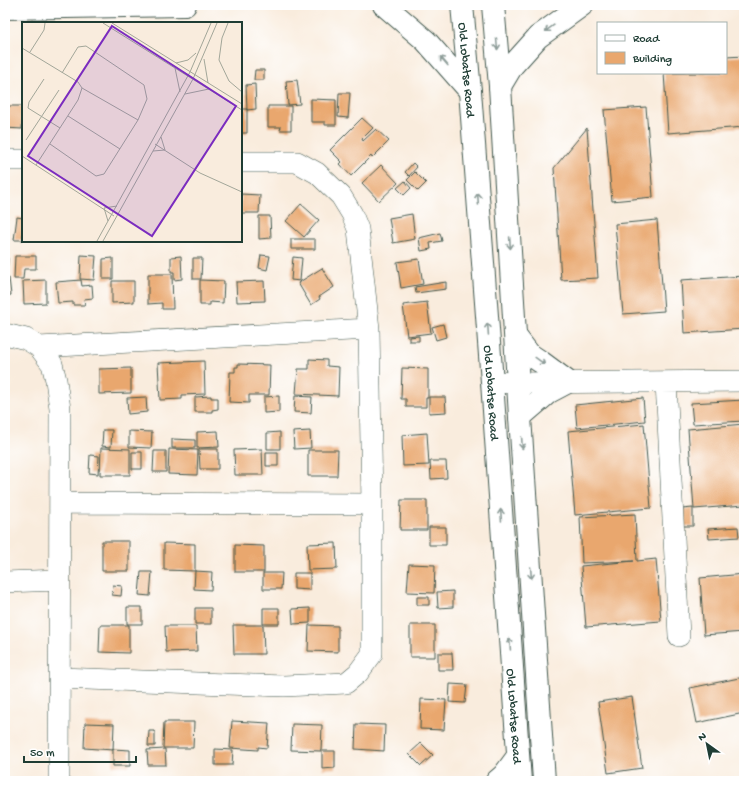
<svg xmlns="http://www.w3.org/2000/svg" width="749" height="786" font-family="'Gochi Hand',sans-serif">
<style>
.building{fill:#e9a76e}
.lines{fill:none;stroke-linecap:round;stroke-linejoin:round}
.minor-casing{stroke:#40574d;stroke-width:22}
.major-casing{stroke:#40574d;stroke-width:24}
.minor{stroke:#fff;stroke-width:21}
.major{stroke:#fff;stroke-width:22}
.oneway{stroke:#8f9e9a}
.labels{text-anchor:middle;stroke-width:3.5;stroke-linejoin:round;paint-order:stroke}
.street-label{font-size:13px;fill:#1f3d34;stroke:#fff}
.inset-road{fill:none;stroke:#a2a699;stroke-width:1}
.view{fill:#7b2cbf;fill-opacity:0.15;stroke:#7b2cbf;stroke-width:2}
.inset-edge{fill:none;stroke:#1f3d34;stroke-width:2}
</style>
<rect width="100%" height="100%" fill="#fff"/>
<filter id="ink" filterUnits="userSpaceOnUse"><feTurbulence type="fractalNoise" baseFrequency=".025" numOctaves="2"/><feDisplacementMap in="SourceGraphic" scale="8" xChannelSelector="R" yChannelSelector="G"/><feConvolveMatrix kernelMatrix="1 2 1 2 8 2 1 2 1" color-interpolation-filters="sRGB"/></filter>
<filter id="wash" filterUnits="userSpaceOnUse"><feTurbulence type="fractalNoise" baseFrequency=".012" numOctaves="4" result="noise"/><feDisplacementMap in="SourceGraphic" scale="16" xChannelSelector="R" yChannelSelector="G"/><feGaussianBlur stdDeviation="0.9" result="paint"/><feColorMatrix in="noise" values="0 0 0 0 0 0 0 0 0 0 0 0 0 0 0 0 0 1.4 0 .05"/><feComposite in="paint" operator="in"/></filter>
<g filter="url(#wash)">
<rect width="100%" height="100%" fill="#f9ecdd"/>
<g id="blocks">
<!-- building -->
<path class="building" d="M 744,56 L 744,127 L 668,133 L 664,73 L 726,73 L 726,57 Z
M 255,70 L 264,70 L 264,80 L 254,80 Z
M 297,80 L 300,104 L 288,105 L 286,81 Z
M 255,84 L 256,109 L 247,110 L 246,85 Z
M 339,93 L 350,93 L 348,118 L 338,117 Z
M 311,99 L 336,100 L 336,125 L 325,125 L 325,122 L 311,122 Z
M 5,106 L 23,106 L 22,129 L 5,128 Z
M 268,106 L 291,106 L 291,130 L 280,130 L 281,127 L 268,127 Z
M 646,107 L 653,197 L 612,201 L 604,110 Z
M 241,109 L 247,109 L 247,133 L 241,133 Z
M 362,118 L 373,128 L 362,139 L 363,141 L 376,129 L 389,141 L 372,158 L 371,156 L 351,176 L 340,164 L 342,162 L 330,150 Z
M 587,128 L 598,278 L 561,280 L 554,168 Z
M 413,163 L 417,167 L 409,176 L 405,172 Z
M 381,165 L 398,183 L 379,201 L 362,183 Z
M 415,172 L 426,183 L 418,191 L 407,180 Z
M 405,181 L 411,188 L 404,195 L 397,188 Z
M 241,194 L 260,195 L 259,213 L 241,213 Z
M 301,204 L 319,220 L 304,237 L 286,221 Z
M 412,214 L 415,239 L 393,243 L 389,218 Z
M 259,216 L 270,216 L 271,238 L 259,239 Z
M 17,217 L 23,218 L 23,240 L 14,240 Z
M 657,220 L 664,311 L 623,314 L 615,224 Z
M 440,233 L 442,241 L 430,243 L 431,249 L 421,251 L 419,238 Z
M 291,239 L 315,239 L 315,249 L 291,249 Z
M 81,255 L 96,256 L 94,280 L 80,279 Z
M 261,255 L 270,256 L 267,270 L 259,268 Z
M 15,256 L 36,256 L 36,269 L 24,269 L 23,279 L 14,279 Z
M 181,256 L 182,279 L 174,280 L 174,272 L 171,272 L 171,257 Z
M 5,257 L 8,258 L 7,277 L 5,277 Z
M 293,257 L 302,258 L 300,281 L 291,280 Z
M 113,258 L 113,279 L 103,279 L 103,259 Z
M 193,258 L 202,258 L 201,279 L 193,279 Z
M 419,259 L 423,284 L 401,288 L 397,262 Z
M 322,268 L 334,287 L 319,297 L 320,299 L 311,305 L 298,283 Z
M 148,274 L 172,274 L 173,309 L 162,309 L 162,303 L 148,304 Z
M 744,276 L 744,329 L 684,333 L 681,280 Z
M 5,278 L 9,278 L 11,295 L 5,296 Z
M 46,280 L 46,303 L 24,304 L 23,281 Z
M 81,280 L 82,286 L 92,285 L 93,298 L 84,299 L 85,305 L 73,305 L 73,302 L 58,303 L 56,282 Z
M 200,280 L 224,281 L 223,303 L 210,302 L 210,305 L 200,305 Z
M 112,281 L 134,281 L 134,302 L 112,303 Z
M 264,281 L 265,301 L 237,302 L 236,282 Z
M 446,282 L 446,289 L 416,293 L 415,287 Z
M 427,302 L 431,333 L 407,336 L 403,305 Z
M 443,324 L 446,337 L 436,340 L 432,327 Z
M 419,336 L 419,341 L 409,341 L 409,337 Z
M 309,359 L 327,360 L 327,366 L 339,367 L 338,396 L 296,394 L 298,369 L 309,369 Z
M 204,361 L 205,394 L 182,395 L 182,399 L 160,400 L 158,363 Z
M 238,364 L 270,365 L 269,395 L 249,395 L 249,403 L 229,402 L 230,372 L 235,372 L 235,367 L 238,367 Z
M 131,368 L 131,393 L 99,394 L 99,369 Z
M 402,368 L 428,369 L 428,398 L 426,398 L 426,407 L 406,407 L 406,399 L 401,399 Z
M 211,396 L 211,398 L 218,398 L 218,409 L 212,410 L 212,412 L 195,412 L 195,397 Z
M 279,396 L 279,412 L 264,413 L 264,397 Z
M 295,396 L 312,397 L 311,413 L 294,412 Z
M 146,397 L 147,412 L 128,414 L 127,398 Z
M 429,397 L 445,397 L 446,412 L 429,413 Z
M 643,398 L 645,421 L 577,428 L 575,405 Z
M 744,400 L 744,421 L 693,424 L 691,403 Z
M 644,424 L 651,508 L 575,515 L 568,431 Z
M 744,424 L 744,505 L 694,509 L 688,429 Z
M 103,430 L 112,430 L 111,447 L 102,446 Z
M 129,431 L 152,432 L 151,448 L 129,447 Z
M 218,431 L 219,447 L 197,448 L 197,432 Z
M 310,431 L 311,448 L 294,449 L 293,432 Z
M 280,432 L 280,449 L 267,449 L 267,433 Z
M 427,433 L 429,465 L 403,466 L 402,435 Z
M 172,439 L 195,440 L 195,448 L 172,448 Z
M 101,448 L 130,449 L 130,475 L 100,475 Z
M 169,449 L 198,450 L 197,475 L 168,474 Z
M 199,449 L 218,449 L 218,469 L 200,469 Z
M 262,449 L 263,475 L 235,475 L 234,450 Z
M 308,450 L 338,450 L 337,476 L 308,476 Z
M 154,451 L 166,451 L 166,472 L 153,472 Z
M 132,452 L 142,452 L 142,469 L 132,469 Z
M 266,452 L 278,452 L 278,466 L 266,466 Z
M 90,455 L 99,456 L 98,474 L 89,473 Z
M 430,461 L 446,461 L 447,478 L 431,479 Z
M 401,500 L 427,500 L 427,530 L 400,530 Z
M 693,508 L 693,526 L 682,526 L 682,509 Z
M 635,514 L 637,561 L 656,559 L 661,621 L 586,627 L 581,566 L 634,561 L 582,563 L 580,517 Z
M 429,527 L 446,527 L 446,545 L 429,545 Z
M 738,527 L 739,537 L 709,539 L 708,529 Z
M 102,541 L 129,541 L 129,571 L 102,571 Z
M 164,543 L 195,544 L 195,571 L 164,570 Z
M 336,543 L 337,569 L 308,570 L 307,544 Z
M 235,545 L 264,546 L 264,572 L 235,572 Z
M 409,564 L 435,565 L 434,593 L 407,592 Z
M 195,571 L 212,572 L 211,590 L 194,589 Z
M 141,572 L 152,572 L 150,596 L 139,595 Z
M 263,573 L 282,573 L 281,589 L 263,589 Z
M 294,573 L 310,573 L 310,590 L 294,589 Z
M 744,574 L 744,632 L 704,635 L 700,578 Z
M 113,585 L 122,586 L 121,596 L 112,595 Z
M 453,591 L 453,607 L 438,608 L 437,592 Z
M 417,597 L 429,597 L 429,605 L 417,605 Z
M 127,607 L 142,607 L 142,624 L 127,624 Z
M 195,608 L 211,608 L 211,624 L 195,624 Z
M 263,608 L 279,608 L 279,624 L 263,624 Z
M 310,608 L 310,623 L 293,624 L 292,609 Z
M 100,625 L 129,625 L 129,653 L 99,652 Z
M 233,625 L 263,625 L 264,654 L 234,654 Z
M 309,625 L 338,626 L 338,652 L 308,651 Z
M 410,625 L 435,625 L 435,657 L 410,657 Z
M 165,626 L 196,626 L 197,651 L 166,652 Z
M 438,653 L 452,653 L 453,670 L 438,670 Z
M 744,677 L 744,713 L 697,723 L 690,688 Z
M 450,684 L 467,685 L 465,703 L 449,702 Z
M 632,697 L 642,768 L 608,773 L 598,702 Z
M 421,699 L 446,700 L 444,730 L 420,729 Z
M 232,721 L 269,723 L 267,748 L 258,747 L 258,750 L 230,748 Z
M 164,722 L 194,722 L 193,748 L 163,748 Z
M 85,723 L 114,724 L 113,750 L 84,748 Z
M 292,724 L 322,725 L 321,751 L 291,750 Z
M 356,724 L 385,725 L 384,751 L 355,749 Z
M 149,731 L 155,731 L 155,746 L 148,746 Z
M 421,743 L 433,755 L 421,766 L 409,754 Z
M 113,749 L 130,750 L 130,766 L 113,766 Z
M 165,749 L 166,765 L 148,765 L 147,750 Z
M 215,749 L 233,750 L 232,765 L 215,765 Z
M 322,751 L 335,751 L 335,768 L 322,769 Z"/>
</g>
</g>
<g filter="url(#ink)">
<use href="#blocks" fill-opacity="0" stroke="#40574d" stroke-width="1"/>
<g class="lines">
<!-- minor casing -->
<g class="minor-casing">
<path id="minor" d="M 5,160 L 23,160
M 5,334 L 26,339 L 39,347 L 52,364 L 56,380 L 60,409 L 59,781
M 39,347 L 369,329
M 492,382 L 518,383 L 744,381
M 666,382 L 679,636
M 60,503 L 372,504
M 5,582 L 59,580
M 59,678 L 284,686 L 346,683 L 358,673 L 372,654 L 372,504 L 369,329 L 358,229 L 352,214 L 341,196 L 317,173 L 297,162 L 241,162"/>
</g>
<!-- major casing -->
<g class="major-casing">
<g id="major">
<path d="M 384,5 L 426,41 L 470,91"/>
<path id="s1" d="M 462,5 L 470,91 L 492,382 L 520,781"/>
<path d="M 493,5 L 500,86 L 520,417 L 544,781"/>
<path d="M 5,8 L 185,5"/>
<path d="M 500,86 L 512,66 L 538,37 L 582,5"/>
<path d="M 516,337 L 529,354 L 541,362 L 568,382 L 549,392 L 520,417"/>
<path d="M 497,781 L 504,775 L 518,756"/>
</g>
</g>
<!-- minor -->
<use href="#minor" class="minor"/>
<!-- major -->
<use href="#major" class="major"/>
</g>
<!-- one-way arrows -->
<defs><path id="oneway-shaft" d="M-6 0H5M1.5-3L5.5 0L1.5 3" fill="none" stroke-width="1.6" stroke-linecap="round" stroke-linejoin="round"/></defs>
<g class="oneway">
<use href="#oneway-shaft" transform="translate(550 28) rotate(144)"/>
<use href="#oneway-shaft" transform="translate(497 44) rotate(85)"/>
<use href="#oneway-shaft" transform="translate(444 61) rotate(-130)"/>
<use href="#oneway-shaft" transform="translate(478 199) rotate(-94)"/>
<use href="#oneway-shaft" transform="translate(510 243) rotate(86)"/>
<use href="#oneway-shaft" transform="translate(488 329) rotate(-94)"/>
<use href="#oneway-shaft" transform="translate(540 361) rotate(36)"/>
<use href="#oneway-shaft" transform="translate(522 443) rotate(86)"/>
<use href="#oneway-shaft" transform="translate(501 515) rotate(-94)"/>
<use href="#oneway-shaft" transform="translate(531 573) rotate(86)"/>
<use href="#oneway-shaft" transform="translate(510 644) rotate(-94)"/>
</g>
</g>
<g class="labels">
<!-- street labels -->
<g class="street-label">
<text dy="5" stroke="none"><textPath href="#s1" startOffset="65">Old Lobatse Road</textPath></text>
<text dy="5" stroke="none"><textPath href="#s1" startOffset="389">Old Lobatse Road</textPath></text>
<text dy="5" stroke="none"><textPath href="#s1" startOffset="713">Old Lobatse Road</textPath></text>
</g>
</g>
<!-- overview -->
<g transform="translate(22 22)">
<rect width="220" height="220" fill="#f9ecdd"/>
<path class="inset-road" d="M 81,1 L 220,88M 90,1 L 220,82M 206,1 L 200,16 L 197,38 L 207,59 L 220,70M 0,26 L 56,60 L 60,66 L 56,78 L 14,143M 8,30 L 22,8 L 23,1M 182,37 L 186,61M 154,41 L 166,38 L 174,31M 153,46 L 158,70M 22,57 L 7,80 L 6,86 L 38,106M 60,66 L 116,98M 163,72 L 187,67M 46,94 L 98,127M 4,118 L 37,68M 28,122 L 74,154 L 82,152 L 116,98 L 125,77 L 122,63 L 64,24 L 56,25 L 40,51M 133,122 L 178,151 L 220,170M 131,129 L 143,128 L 139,115M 0,134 L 92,194M 86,199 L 82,186 L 95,184M 75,219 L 168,50 L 189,1M 81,219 L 171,57 L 195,1"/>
<path class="view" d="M 90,4 L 214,84 L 130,214 L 6,134 Z"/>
<rect width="220" height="220" class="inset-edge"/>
</g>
<!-- margin -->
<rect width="749" height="786" fill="none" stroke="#fff" stroke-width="20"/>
<!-- legend -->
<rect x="597" y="22" width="130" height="52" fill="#ffffff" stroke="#a5b1ae"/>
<rect x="605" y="35" width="20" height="6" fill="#ffffff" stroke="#a5b1ae"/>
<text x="633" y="42" font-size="12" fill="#1f3d34">Road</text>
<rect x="605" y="52" width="20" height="12" fill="#e9a76e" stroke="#a5b1ae"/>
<text x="633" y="62" font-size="12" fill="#1f3d34">Building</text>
<!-- north arrow -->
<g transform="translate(707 744) rotate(327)" stroke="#ffffff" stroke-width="3" paint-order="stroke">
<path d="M0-3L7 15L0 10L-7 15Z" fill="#1f3d34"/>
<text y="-6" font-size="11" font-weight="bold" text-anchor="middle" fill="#1f3d34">N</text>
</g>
<!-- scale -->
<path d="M24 756v6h112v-6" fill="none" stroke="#1f3d34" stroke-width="2"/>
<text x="30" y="756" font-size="12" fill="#1f3d34" stroke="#ffffff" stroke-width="3" paint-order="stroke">50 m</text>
</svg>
